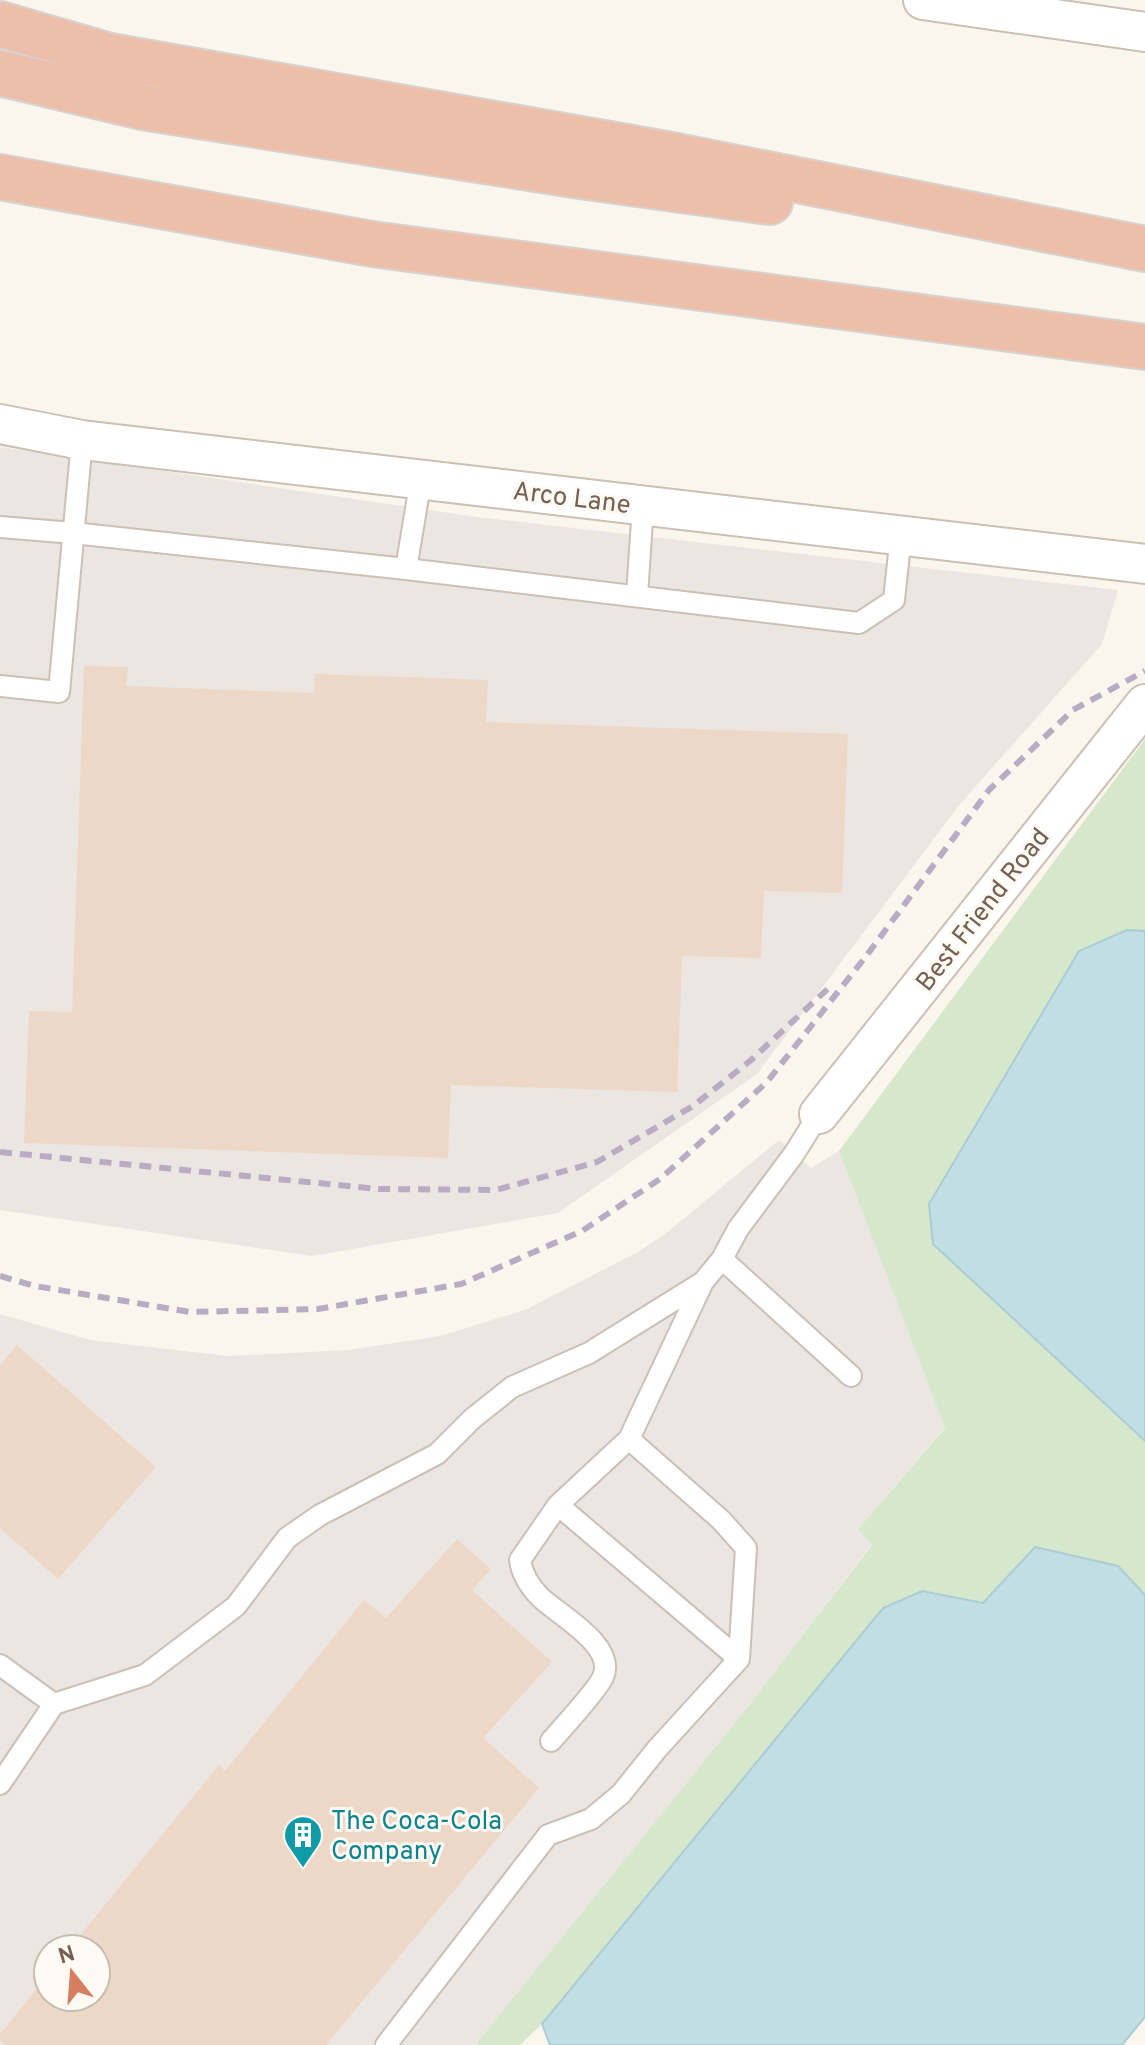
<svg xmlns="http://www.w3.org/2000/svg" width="1145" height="2045" font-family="Overpass,sans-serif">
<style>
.industrial{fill:#ebe6e1;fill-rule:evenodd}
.green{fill:#d6e8cc}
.water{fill:#c2dde3;stroke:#aaccd4;stroke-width:2}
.building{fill:#edd8c7}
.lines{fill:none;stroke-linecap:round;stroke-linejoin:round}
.lane-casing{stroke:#ccbfb3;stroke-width:24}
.street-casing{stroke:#ccbfb3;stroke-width:42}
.highway-casing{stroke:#d8d2ce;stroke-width:48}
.lane{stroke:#fff;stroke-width:20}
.street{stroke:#fff;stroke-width:38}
.highway{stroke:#edbfab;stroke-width:44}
.rail{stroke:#baabc5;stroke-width:6;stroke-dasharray:12 8;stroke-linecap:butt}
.labels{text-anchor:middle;stroke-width:6;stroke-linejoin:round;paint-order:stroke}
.street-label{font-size:26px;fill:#745f51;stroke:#fdfaf3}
.culture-label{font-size:26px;fill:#0d838f;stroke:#fdfaf3;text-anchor:start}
</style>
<rect width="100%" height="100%" fill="#fbf6ed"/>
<!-- industrial -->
<path class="industrial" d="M 0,447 L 477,517 L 1118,590 L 1102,644 L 960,804 L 757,1074 L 558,1213 L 312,1256 L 0,1210 Z
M 779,1140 L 811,1168 L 839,1151 L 945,1427 L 858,1529 L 872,1544 L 738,1719 L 475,2045 L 0,2045 L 0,1314 L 90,1340 L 228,1356 L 348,1350 L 440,1336 L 525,1310 L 638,1252 L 665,1234 ZM 48,1949 L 96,1949 L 96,1997 L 48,1997 Z"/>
<!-- green -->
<path class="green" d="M 1145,739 L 1145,931 L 1127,930 L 933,1244 L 1145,1441 L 1145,1595 L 1118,1566 L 1035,1547 L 983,1603 L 922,1591 L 542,2024 L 520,2045 L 475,2045 L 738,1719 L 872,1545 L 858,1529 L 945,1428 L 839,1151 Z"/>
<!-- water -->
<path class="water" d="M 1127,930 L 1145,931 L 1145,1441 L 933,1244 L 929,1204 L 1079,951 Z
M 1035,1547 L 1118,1566 L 1145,1595 L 1145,2017 L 1122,2045 L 550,2045 L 542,2024 L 883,1608 L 922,1591 L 983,1603 Z"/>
<!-- building -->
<path class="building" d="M 84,666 L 128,667 L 126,686 L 314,693 L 315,674 L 488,680 L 486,722 L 848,734 L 842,893 L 764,891 L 761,958 L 682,956 L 677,1092 L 451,1085 L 448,1158 L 24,1143 L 29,1011 L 72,1012 Z
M 17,1345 L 156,1467 L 58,1579 L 0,1528 L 0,1365 Z
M 457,1539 L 491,1569 L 472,1590 L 552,1662 L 483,1738 L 539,1788 L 326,2045 L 5,2045 L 0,2041 L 0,2034 L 48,1975 L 48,1997 L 96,1997 L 96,1949 L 69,1949 L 219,1765 L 225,1771 L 364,1600 L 386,1618 Z"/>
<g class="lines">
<!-- lane casing -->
<g class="lane-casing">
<path id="lane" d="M 0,527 L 73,533 L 406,569 L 421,479
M 406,569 L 859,623 L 894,600 L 901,535
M 637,596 L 643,505
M 0,686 L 59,692 L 82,440
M 722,1259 L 851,1376
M 558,1505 L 739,1659
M 0,1665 L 54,1704 L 0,1784
M 54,1704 L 145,1675 L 236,1606 L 287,1538 L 320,1515 L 437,1454 L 472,1419 L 512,1387 L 589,1353 L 703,1282 L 722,1259 L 738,1229 L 794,1154 L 819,1114
M 551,1741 C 563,1727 596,1692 603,1677 C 617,1646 559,1615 541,1598 C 530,1587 522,1575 520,1560 L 558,1505 L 629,1439
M 386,2045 L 548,1835 L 591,1819 L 621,1794 L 657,1749 L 739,1659 L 746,1548 L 721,1520 L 629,1439 L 703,1282"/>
</g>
<!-- street casing -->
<g class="street-casing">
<path id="street" d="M 923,0 L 1145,32
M 0,424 L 82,440 L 1145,564
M 819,1114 L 1145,704"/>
</g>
<!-- highway casing -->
<g class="highway-casing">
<path id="highway" d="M 0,24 L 110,56 L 666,154 L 1145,249
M 0,73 L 142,107 L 580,176 L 770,202
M 0,177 L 372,244 L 1145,347"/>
</g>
<!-- lane -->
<use href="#lane" class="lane"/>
<!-- street -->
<use href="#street" class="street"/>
<!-- highway -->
<use href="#highway" class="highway"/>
<!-- rail -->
<path class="rail" d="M 0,1152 L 379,1189 L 496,1190 L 597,1162 L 693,1106 L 750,1061 L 833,984
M 0,1276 L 35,1286 L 190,1312 L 318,1309 L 461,1284 L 582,1231 L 660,1179 L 767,1082 L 867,955 L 989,790 L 1073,710 L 1145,671"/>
</g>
<!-- icons -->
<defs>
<g id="building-pin" transform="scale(2)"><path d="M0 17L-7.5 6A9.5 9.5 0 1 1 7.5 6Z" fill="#0f9aa8" stroke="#fdfaf3"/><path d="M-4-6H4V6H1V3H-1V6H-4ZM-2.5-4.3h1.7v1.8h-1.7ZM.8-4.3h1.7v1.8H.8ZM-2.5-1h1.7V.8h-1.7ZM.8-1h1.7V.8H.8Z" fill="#fff"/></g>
</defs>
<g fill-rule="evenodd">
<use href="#building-pin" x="303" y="1835"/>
</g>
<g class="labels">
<!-- street labels -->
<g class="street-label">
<text transform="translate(572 497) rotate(7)" y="9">Arco Lane</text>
<text transform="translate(982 909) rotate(-52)" y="9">Best Friend Road</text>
</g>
<!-- culture labels -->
<g class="culture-label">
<text x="331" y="1829">The Coca-Cola<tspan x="331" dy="30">Company</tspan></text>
</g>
</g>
<!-- north arrow -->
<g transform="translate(72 1973) rotate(343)"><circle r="38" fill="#fdfaf3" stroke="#c6bcb2" stroke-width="2"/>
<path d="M0-6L14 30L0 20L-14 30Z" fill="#d67f60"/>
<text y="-12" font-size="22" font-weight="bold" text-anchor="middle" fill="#745f51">N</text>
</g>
</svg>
